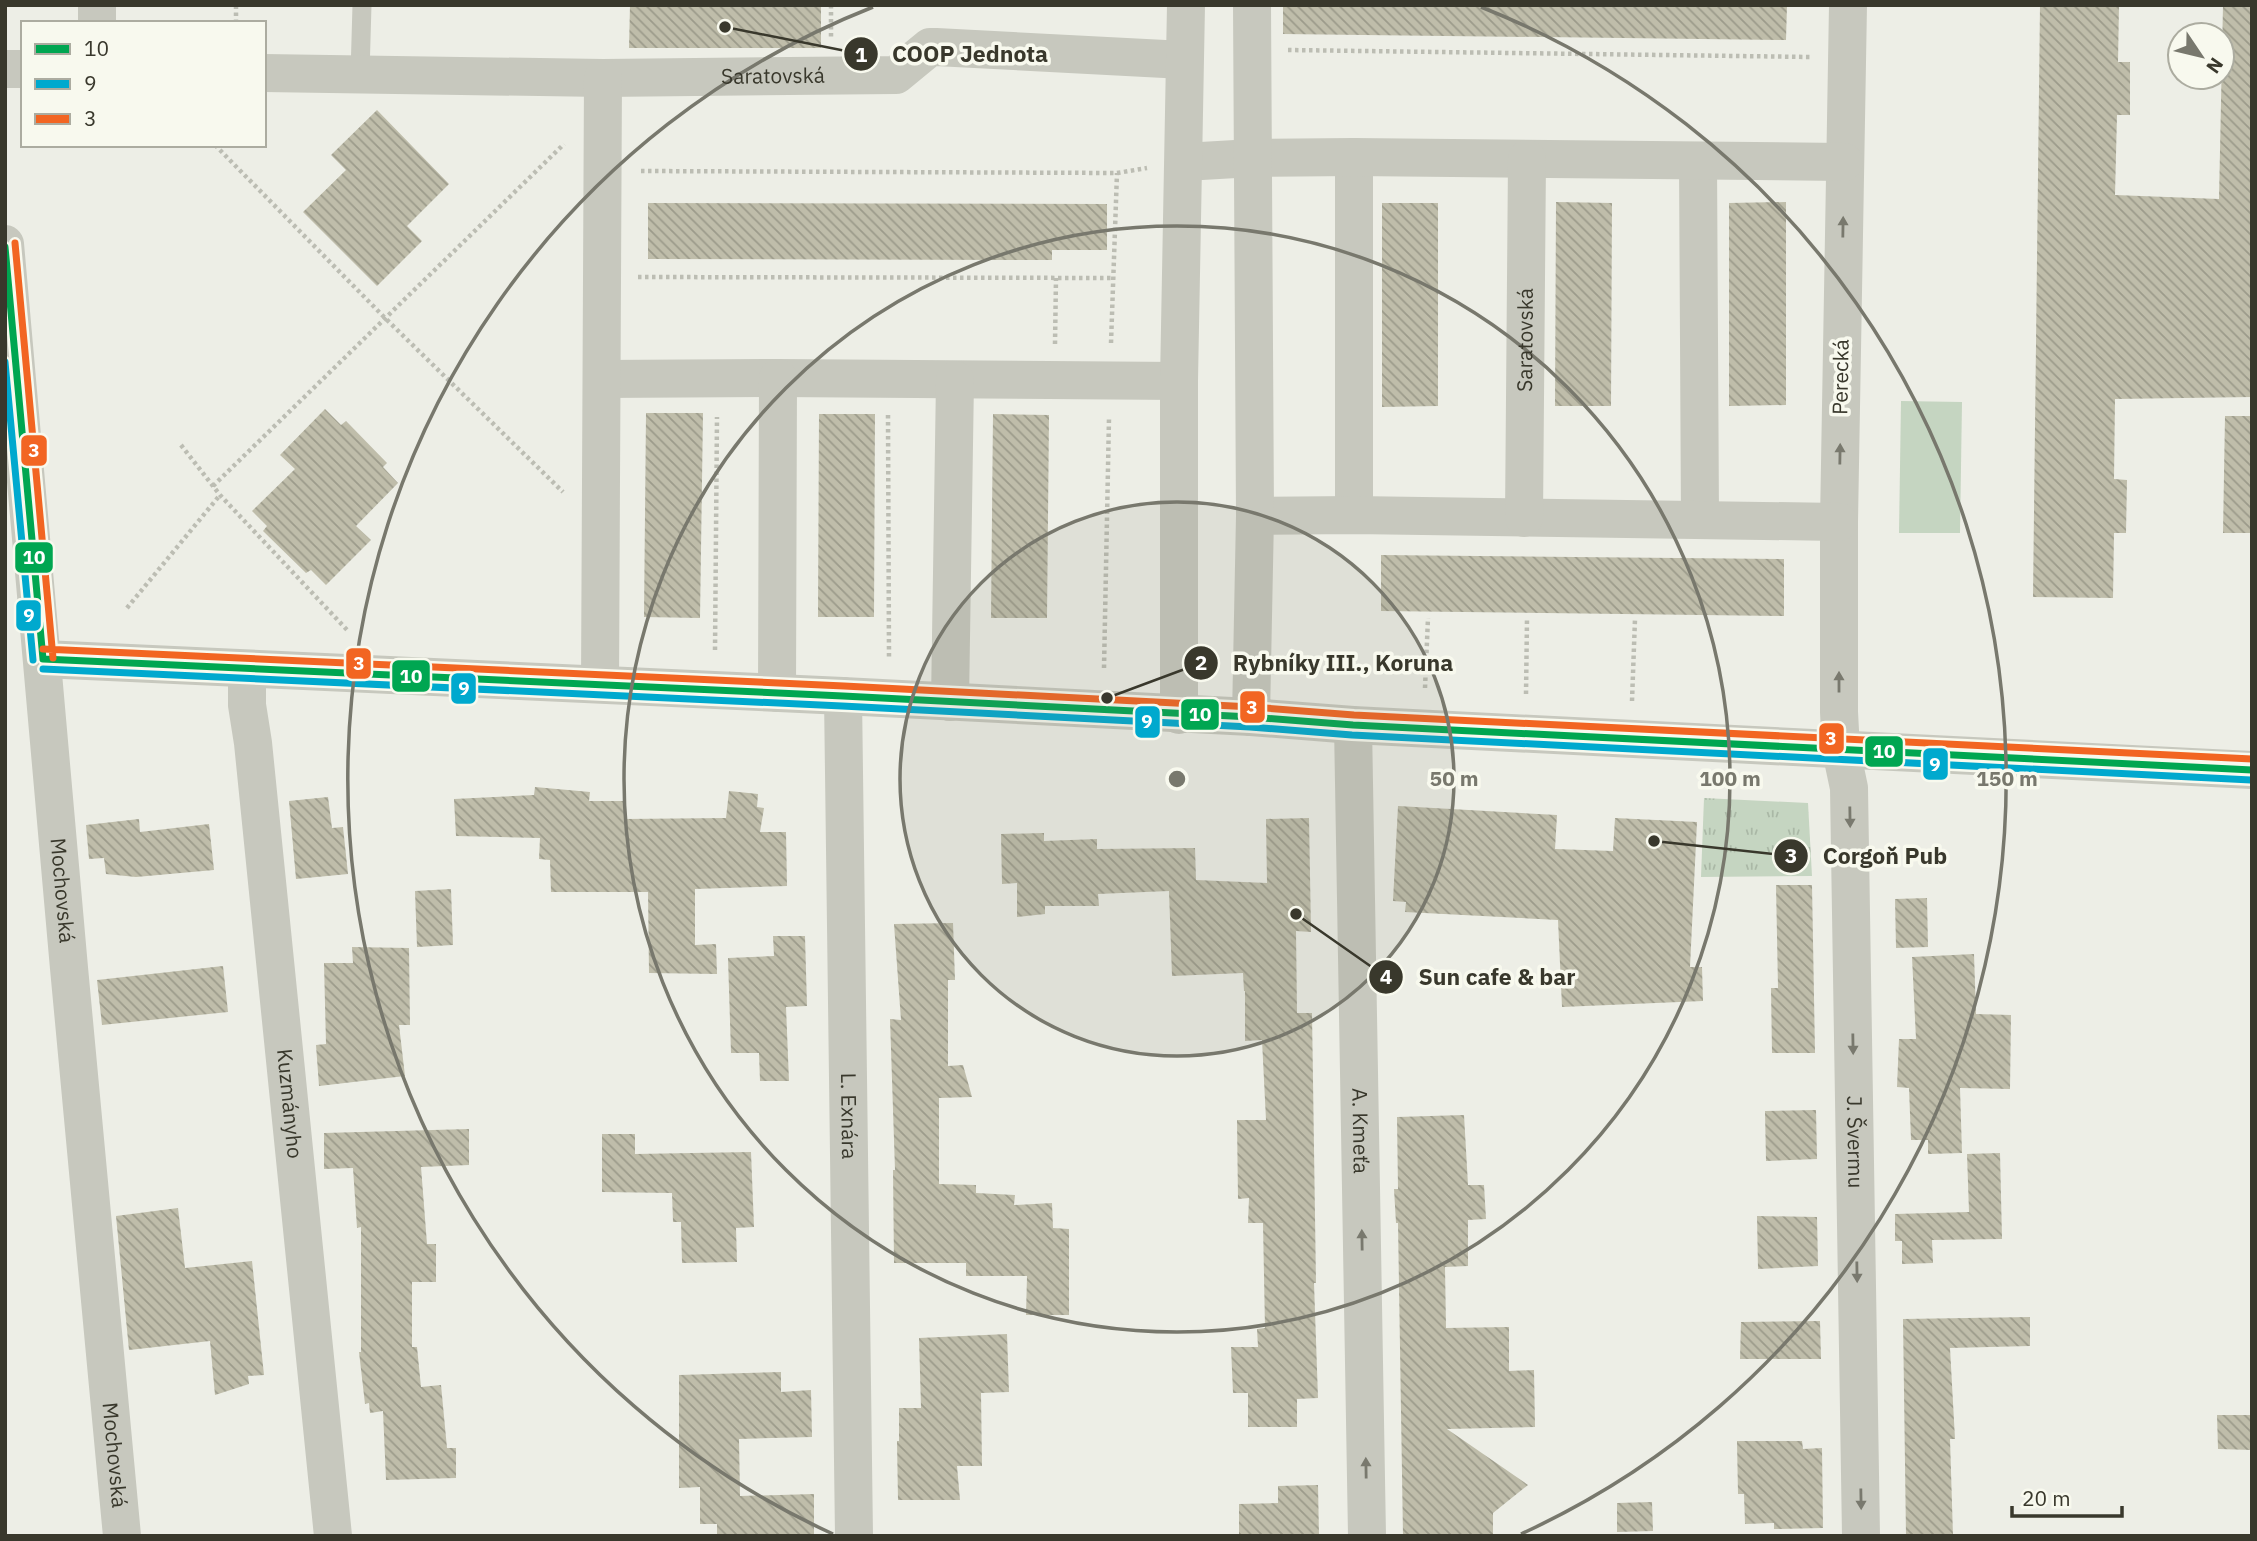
<svg xmlns="http://www.w3.org/2000/svg" width="2257" height="1541" font-family="'IBM Plex Sans',sans-serif">
<style>
.grass{fill:#c5d5c1}
.park{fill:url(#park-tufts)}
.building{fill:url(#building-back-hatch)}
.lines{fill:none;stroke-linecap:round;stroke-linejoin:round}
.path{stroke:#bcbdb3;stroke-width:4.5;stroke-dasharray:3.5 3.5;stroke-linecap:butt}
.service{stroke:#c7c8be;stroke-width:19}
.minor{stroke:#c7c8be;stroke-width:38}
.tertiary{stroke:#c7c8be;stroke-width:38}
.bus-1-casing{stroke:#f8f9ee;stroke-width:12}
.bus-2-casing{stroke:#f8f9ee;stroke-width:12}
.bus-3-casing{stroke:#f8f9ee;stroke-width:12}
.bus-1{stroke:#00a651;stroke-width:7}
.bus-2{stroke:#00a9ce;stroke-width:7}
.bus-3{stroke:#f26522;stroke-width:7}
.oneway{fill:#79796e}
.ring{fill:none;stroke:#78786d;stroke-width:3.5}
.labels{text-anchor:middle;stroke-width:7;stroke-linejoin:round;paint-order:stroke}
.street-label{font-size:21px;fill:#39382c;stroke:#f8f9ee}
.centre{fill:#78786d;stroke:#f8f9ee;stroke-width:3.5}
.ring-label{font-size:21px;text-anchor:middle;font-weight:bold;fill:#78786d;stroke:#f8f9ee;stroke-width:7;stroke-linejoin:round;paint-order:stroke}
.leader{fill:none;stroke:#39382c;stroke-width:2.5}
.callout-dot{fill:#39382c;stroke:#f8f9ee;stroke-width:2.5}
.mark-label{font-size:21px;text-anchor:middle;font-weight:bold;fill:#fff}
.callout-label{font-size:23px;text-anchor:middle;font-weight:bold;fill:#39382c;stroke:#f8f9ee;stroke-width:7;stroke-linejoin:round;paint-order:stroke}
.line-badge{stroke:#f8f9ee;stroke-width:2.5}
.badge-label{font-size:19px;text-anchor:middle;font-weight:bold;fill:#fff}
</style>
<defs>
<pattern id="park-tufts" width="24" height="20" patternUnits="userSpaceOnUse" patternTransform="scale(1.75)"><rect width="24" height="20" fill="#c5d5c1"/><path d="M3 7l-1-3M5 7V3M7 7l1-3M15 17l-1-3M17 17v-4M19 17l1-3" fill="none" stroke="#aab8a6"/></pattern>
<pattern id="building-back-hatch" width="6" height="6" patternUnits="userSpaceOnUse" patternTransform="scale(1.75)"><rect width="6" height="6" fill="#bfbdaa"/><path d="M-1 5l2 2M0 0l6 6M5-1l2 2" fill="none" stroke="#9c9b8b"/></pattern>
</defs>
<rect width="100%" height="100%" fill="#edeee6"/>
<!-- grass -->
<path class="grass" d="M 1901,401 L 1962,402 L 1960,533 L 1899,533 Z"/>
<!-- park -->
<path class="park" d="M 1704,798 L 1808,803 L 1812,876 L 1701,877 Z"/>
<!-- building -->
<path class="building" d="M 630,5 L 821,5 L 821,48 L 629,48 Z
M 1283,5 L 1787,5 L 1786,40 L 1283,34 Z
M 2040,5 L 2119,5 L 2118,62 L 2130,62 L 2130,115 L 2117,115 L 2115,195 L 2219,199 L 2223,5 L 2252,5 L 2252,397 L 2115,399 L 2114,479 L 2127,480 L 2126,533 L 2114,533 L 2113,598 L 2033,597 Z
M 377,110 L 449,184 L 407,226 L 422,241 L 377,286 L 303,212 L 346,170 L 331,155 Z
M 1556,202 L 1612,203 L 1611,406 L 1555,406 Z
M 1786,202 L 1786,405 L 1729,406 L 1729,203 Z
M 648,203 L 1107,204 L 1107,250 L 1052,250 L 1052,260 L 648,259 Z
M 1382,203 L 1438,203 L 1438,406 L 1382,407 Z
M 325,409 L 341,425 L 346,421 L 387,463 L 383,467 L 398,483 L 356,526 L 371,540 L 326,585 L 311,570 L 306,573 L 263,531 L 267,526 L 252,511 L 295,469 L 280,455 Z
M 646,413 L 703,413 L 700,618 L 644,617 Z
M 819,414 L 875,414 L 874,617 L 818,617 Z
M 993,414 L 1049,415 L 1047,618 L 991,618 Z
M 2225,416 L 2252,416 L 2252,533 L 2223,533 Z
M 1381,555 L 1784,559 L 1784,616 L 1381,611 Z
M 535,787 L 590,792 L 589,801 L 625,801 L 624,819 L 726,818 L 729,791 L 758,794 L 757,807 L 764,808 L 760,832 L 786,832 L 787,886 L 695,889 L 695,945 L 716,944 L 717,974 L 649,973 L 648,892 L 551,892 L 550,860 L 539,859 L 540,838 L 456,836 L 454,799 L 534,795 Z
M 328,797 L 332,828 L 343,827 L 348,874 L 296,879 L 289,801 Z
M 1398,806 L 1557,815 L 1555,849 L 1613,851 L 1615,818 L 1697,822 L 1690,967 L 1702,967 L 1703,1001 L 1562,1007 L 1558,920 L 1405,912 L 1406,902 L 1393,901 Z
M 1309,818 L 1311,932 L 1296,931 L 1297,1013 L 1312,1013 L 1316,1283 L 1314,1283 L 1318,1398 L 1297,1399 L 1297,1427 L 1248,1427 L 1248,1393 L 1233,1393 L 1231,1347 L 1258,1347 L 1257,1329 L 1265,1328 L 1263,1223 L 1248,1223 L 1249,1198 L 1238,1199 L 1237,1120 L 1266,1120 L 1262,1040 L 1245,1041 L 1245,991 L 1244,991 L 1243,973 L 1172,976 L 1169,891 L 1098,894 L 1099,906 L 1045,906 L 1045,914 L 1017,917 L 1017,883 L 1002,884 L 1001,834 L 1044,833 L 1044,841 L 1097,839 L 1097,849 L 1195,848 L 1196,880 L 1267,883 L 1266,819 Z
M 139,819 L 140,832 L 209,824 L 214,870 L 136,877 L 106,874 L 104,858 L 89,859 L 86,825 Z
M 1776,885 L 1812,885 L 1815,1053 L 1772,1053 L 1771,988 L 1778,988 Z
M 451,889 L 453,945 L 417,947 L 415,891 Z
M 1927,898 L 1928,947 L 1896,948 L 1895,899 Z
M 953,923 L 955,980 L 948,980 L 948,1066 L 963,1065 L 972,1097 L 939,1098 L 939,1184 L 976,1185 L 976,1193 L 1015,1195 L 1014,1205 L 1052,1203 L 1053,1228 L 1069,1229 L 1069,1315 L 1026,1315 L 1027,1276 L 966,1276 L 966,1263 L 894,1263 L 893,1170 L 895,1170 L 890,1019 L 901,1020 L 894,924 Z
M 773,936 L 805,936 L 807,1006 L 786,1007 L 789,1081 L 760,1081 L 759,1053 L 731,1053 L 728,958 L 774,956 Z
M 352,947 L 409,948 L 410,1025 L 399,1025 L 405,1076 L 319,1086 L 316,1045 L 326,1044 L 324,963 L 353,963 Z
M 1974,954 L 1976,1014 L 2011,1015 L 2010,1089 L 1960,1088 L 1962,1153 L 1928,1154 L 1928,1140 L 1911,1140 L 1909,1088 L 1897,1087 L 1899,1039 L 1916,1039 L 1912,957 Z
M 223,966 L 228,1012 L 102,1025 L 97,980 Z
M 1816,1110 L 1817,1159 L 1766,1161 L 1765,1111 Z
M 1464,1115 L 1468,1185 L 1484,1185 L 1486,1219 L 1468,1220 L 1468,1266 L 1445,1267 L 1446,1328 L 1509,1327 L 1509,1371 L 1534,1370 L 1535,1427 L 1447,1429 L 1528,1485 L 1493,1513 L 1493,1536 L 1403,1536 L 1398,1223 L 1396,1223 L 1394,1189 L 1398,1189 L 1397,1117 Z
M 469,1129 L 469,1165 L 421,1167 L 427,1244 L 436,1244 L 436,1282 L 412,1282 L 412,1347 L 417,1347 L 421,1387 L 441,1385 L 447,1448 L 456,1448 L 456,1478 L 386,1480 L 383,1411 L 370,1413 L 369,1403 L 365,1404 L 359,1352 L 361,1352 L 361,1227 L 357,1228 L 353,1168 L 324,1169 L 324,1133 Z
M 602,1134 L 635,1134 L 635,1154 L 751,1152 L 754,1227 L 736,1228 L 737,1262 L 682,1263 L 681,1222 L 673,1222 L 672,1193 L 602,1192 Z
M 2000,1153 L 2002,1239 L 1932,1240 L 1933,1263 L 1902,1264 L 1902,1241 L 1895,1241 L 1895,1214 L 1969,1212 L 1967,1154 Z
M 178,1208 L 185,1268 L 252,1261 L 264,1375 L 248,1376 L 249,1384 L 215,1395 L 210,1341 L 129,1350 L 116,1216 Z
M 1757,1216 L 1817,1217 L 1818,1266 L 1758,1269 Z
M 2030,1317 L 2030,1346 L 1950,1348 L 1955,1439 L 1950,1439 L 1953,1536 L 1906,1536 L 1903,1319 Z
M 1820,1321 L 1821,1359 L 1740,1359 L 1741,1322 Z
M 1007,1334 L 1009,1392 L 981,1393 L 982,1466 L 957,1466 L 960,1500 L 898,1500 L 897,1441 L 899,1441 L 899,1408 L 921,1408 L 919,1338 Z
M 781,1372 L 781,1392 L 811,1390 L 812,1437 L 739,1439 L 740,1496 L 814,1494 L 814,1536 L 717,1536 L 717,1524 L 700,1524 L 700,1487 L 679,1488 L 679,1375 Z
M 2217,1415 L 2252,1415 L 2252,1450 L 2218,1449 Z
M 1737,1441 L 1802,1441 L 1803,1449 L 1822,1448 L 1823,1528 L 1774,1529 L 1774,1523 L 1745,1524 L 1744,1494 L 1738,1494 Z
M 1318,1485 L 1319,1536 L 1239,1536 L 1239,1504 L 1278,1503 L 1278,1486 Z
M 1652,1502 L 1653,1531 L 1617,1532 L 1617,1503 Z"/>
<g class="lines">
<!-- path -->
<path class="path" d="M 831,5 L 831,39
M 236,23 L 236,5
M 1288,50 L 1811,57
M 215,145 L 385,318 L 563,492
M 641,171 L 1117,173 L 1147,168
M 638,277 L 1114,278
M 1111,343 L 1117,173
M 1055,344 L 1056,278
M 888,415 L 889,658
M 181,445 L 220,495 L 349,632
M 213,486 L 564,144
M 127,608 L 220,495
M 715,650 L 717,417
M 1104,668 L 1109,418
M 1425,688 L 1428,618
M 1526,694 L 1527,619
M 1632,701 L 1635,619"/>
<!-- service -->
<path class="service" d="M 360,74 L 362,5"/>
<!-- minor -->
<g class="minor">
<path id="s1" d="M 1848,5 L 1839,522 L 1839,712 L 1841,750 L 1849,788 L 1861,1536"/>
<path d="M 97,23 L 97,5"/>
<path d="M 5,69 L 23,69"/>
<path id="s2" d="M 264,73 L 603,78 L 896,75 L 930,47 L 936,47 L 1184,60"/>
<path d="M 1354,157 L 1354,515"/>
<path d="M 1698,161 L 1700,519"/>
<path d="M 1184,162 L 1253,158 L 1354,157 L 1844,162"/>
<path d="M 602,379 L 778,378 L 1179,381"/>
<path d="M 1255,516 L 1354,515 L 1839,522"/>
<path id="s3" d="M 1524,518 L 1527,159"/>
<path d="M 43,659 L 843,696 L 1251,717 L 1353,725 L 2252,770"/>
<path id="s4" d="M 247,670 L 247,705 L 253,743 L 333,1536"/>
<path d="M 600,684 L 603,78"/>
<path d="M 777,693 L 778,378"/>
<path id="s5" d="M 843,696 L 854,1536"/>
<path d="M 950,702 L 955,380"/>
<path d="M 1179,715 L 1179,381 L 1186,5"/>
<path d="M 1251,717 L 1255,516 L 1252,5"/>
<path id="s6" d="M 1353,725 L 1367,1536"/>
</g>
<!-- tertiary -->
<path class="tertiary" id="s7" d="M 5,244 L 69,968 L 122,1536"/>
<!-- bus-1 casing -->
<g class="bus-1-casing">
<path id="bus-1" d="M 5,247 L 43,659
M 43,659 L 843,696 L 1251,717 L 1353,725 L 2252,770"/>
</g>
<!-- bus-2 casing -->
<g class="bus-2-casing">
<path id="bus-2" d="M 5,362 L 33,660
M 43,669 L 842,706 L 1250,727 L 1352,735 L 2251,780"/>
</g>
<!-- bus-3 casing -->
<g class="bus-3-casing">
<path id="bus-3" d="M 15,243 L 53,658
M 43,649 L 844,686 L 1252,707 L 1354,715 L 2252,759"/>
</g>
<!-- bus-1 -->
<use href="#bus-1" class="bus-1"/>
<!-- bus-2 -->
<use href="#bus-2" class="bus-2"/>
<!-- bus-3 -->
<use href="#bus-3" class="bus-3"/>
</g>
<!-- one-way arrows -->
<defs><path id="oneway-solid" d="M-6-.8H1V-3.2L6.5 0L1 3.2V.8H-6Z" transform="scale(1.75)"/></defs>
<g class="oneway">
<use href="#oneway-solid" transform="translate(1843 227) rotate(-89)"/>
<use href="#oneway-solid" transform="translate(1840 454) rotate(-89)"/>
<use href="#oneway-solid" transform="translate(1839 682) rotate(-90)"/>
<use href="#oneway-solid" transform="translate(1850 817) rotate(89)"/>
<use href="#oneway-solid" transform="translate(1853 1044) rotate(89)"/>
<use href="#oneway-solid" transform="translate(1362 1240) rotate(-91)"/>
<use href="#oneway-solid" transform="translate(1857 1272) rotate(89)"/>
<use href="#oneway-solid" transform="translate(1366 1468) rotate(-91)"/>
<use href="#oneway-solid" transform="translate(1861 1499) rotate(89)"/>
</g>
<!-- distance rings -->
<circle cx="1177" cy="779" r="277" fill="#78786d" fill-opacity=".12"/>
<g class="ring">
<circle cx="1177" cy="779" r="277"/>
<circle cx="1177" cy="779" r="553"/>
<path d="M833 1534A830 830 0 0 1 873 7M1481 7A830 830 0 0 1 1521 1534"/>
</g>
<g class="labels">
<!-- street labels -->
<g class="street-label">
<text dy="7" stroke="none"><textPath href="#s2" startOffset="509">Saratovská</textPath></text>
<text dy="7" stroke="none"><textPath href="#s3" startOffset="178">Saratovská</textPath></text>
<text transform="translate(1841 377) rotate(-89)" y="7">Perecká</text>
<text dy="7" stroke="none"><textPath href="#s7" startOffset="649">Mochovská</textPath></text>
<text dy="7" stroke="none"><textPath href="#s4" startOffset="436">Kuzmányho</textPath></text>
<text dy="7" stroke="none"><textPath href="#s5" startOffset="420">L. Exnára</textPath></text>
<text dy="7" stroke="none"><textPath href="#s6" startOffset="406">A. Kmeťa</textPath></text>
<text dy="7" stroke="none"><textPath href="#s1" startOffset="1138">J. Švermu</textPath></text>
<text dy="7" stroke="none"><textPath href="#s7" startOffset="1216">Mochovská</textPath></text>
</g>
</g>
<circle cx="1177" cy="779" r="10" class="centre"/>
<g class="ring-label">
<text x="1454" y="786">50 m</text>
<text x="1730" y="786">100 m</text>
<text x="2007" y="786">150 m</text>
</g>
<!-- callouts -->
<path class="leader" d="M725 27L861 54M1107 698L1201 663M1654 841L1791 856M1296 914L1386 977"/>
<g class="callout-dot">
<circle cx="725" cy="27" r="7"/>
<circle cx="1107" cy="698" r="7"/>
<circle cx="1654" cy="841" r="7"/>
<circle cx="1296" cy="914" r="7"/>
<circle cx="861" cy="54" r="18"/>
<circle cx="1201" cy="663" r="18"/>
<circle cx="1791" cy="856" r="18"/>
<circle cx="1386" cy="977" r="18"/>
</g>
<g class="mark-label">
<text x="861" y="62">1</text>
<text x="1201" y="670">2</text>
<text x="1791" y="863">3</text>
<text x="1386" y="984">4</text>
</g>
<g class="callout-label">
<text x="970" y="62">COOP Jednota</text>
<text x="1343" y="671">Rybníky III., Koruna</text>
<text x="1885" y="864">Corgoň Pub</text>
<text x="1497" y="985">Sun cafe &amp; bar</text>
</g>
<g class="line-badge">
<rect x="20" y="434" width="28" height="33" rx="7" fill="#f26522"/>
<rect x="14" y="541" width="40" height="33" rx="7" fill="#00a651"/>
<rect x="15" y="599" width="27" height="33" rx="7" fill="#00a9ce"/>
<rect x="345" y="647" width="27" height="33" rx="7" fill="#f26522"/>
<rect x="391" y="659" width="40" height="34" rx="7" fill="#00a651"/>
<rect x="450" y="672" width="27" height="33" rx="7" fill="#00a9ce"/>
<rect x="1239" y="690" width="27" height="34" rx="7" fill="#f26522"/>
<rect x="1180" y="698" width="40" height="33" rx="7" fill="#00a651"/>
<rect x="1134" y="705" width="27" height="34" rx="7" fill="#00a9ce"/>
<rect x="1818" y="722" width="27" height="33" rx="7" fill="#f26522"/>
<rect x="1864" y="735" width="40" height="33" rx="7" fill="#00a651"/>
<rect x="1922" y="747" width="27" height="34" rx="7" fill="#00a9ce"/>
</g>
<g class="badge-label">
<text x="34" y="457">3</text>
<text x="34" y="564">10</text>
<text x="29" y="622">9</text>
<text x="359" y="670">3</text>
<text x="411" y="683">10</text>
<text x="464" y="695">9</text>
<text x="1252" y="714">3</text>
<text x="1200" y="721">10</text>
<text x="1147" y="728">9</text>
<text x="1831" y="745">3</text>
<text x="1884" y="758">10</text>
<text x="1935" y="771">9</text>
</g>
<!-- border -->
<rect width="2257" height="1541" fill="none" stroke="#39382c" stroke-width="14"/>
<!-- legend -->
<rect x="21" y="21" width="245" height="126" fill="#f8f9ee" stroke="#acaca0" stroke-width="2"/>
<rect x="35" y="44" width="35" height="10" fill="#00a651" stroke="#acaca0" stroke-width="2"/>
<text x="84" y="56" font-size="21" fill="#39382c">10</text>
<rect x="35" y="79" width="35" height="10" fill="#00a9ce" stroke="#acaca0" stroke-width="2"/>
<text x="84" y="91" font-size="21" fill="#39382c">9</text>
<rect x="35" y="114" width="35" height="10" fill="#f26522" stroke="#acaca0" stroke-width="2"/>
<text x="84" y="126" font-size="21" fill="#39382c">3</text>
<!-- north arrow -->
<g transform="translate(2201 56) rotate(125)"><circle r="33" fill="#f8f9ee" stroke="#acaca0" stroke-width="2"/>
<path d="M0-5L12 26L0 18L-12 26Z" fill="#78786d"/>
<text y="-10" font-size="19" font-weight="bold" text-anchor="middle" fill="#39382c">N</text>
</g>
<!-- scale -->
<path d="M2012 1506v10h110v-10" fill="none" stroke="#39382c" stroke-width="3.5"/>
<text x="2022" y="1506" font-size="21" fill="#39382c" stroke="#f8f9ee" stroke-width="5" paint-order="stroke">20 m</text>
</svg>
